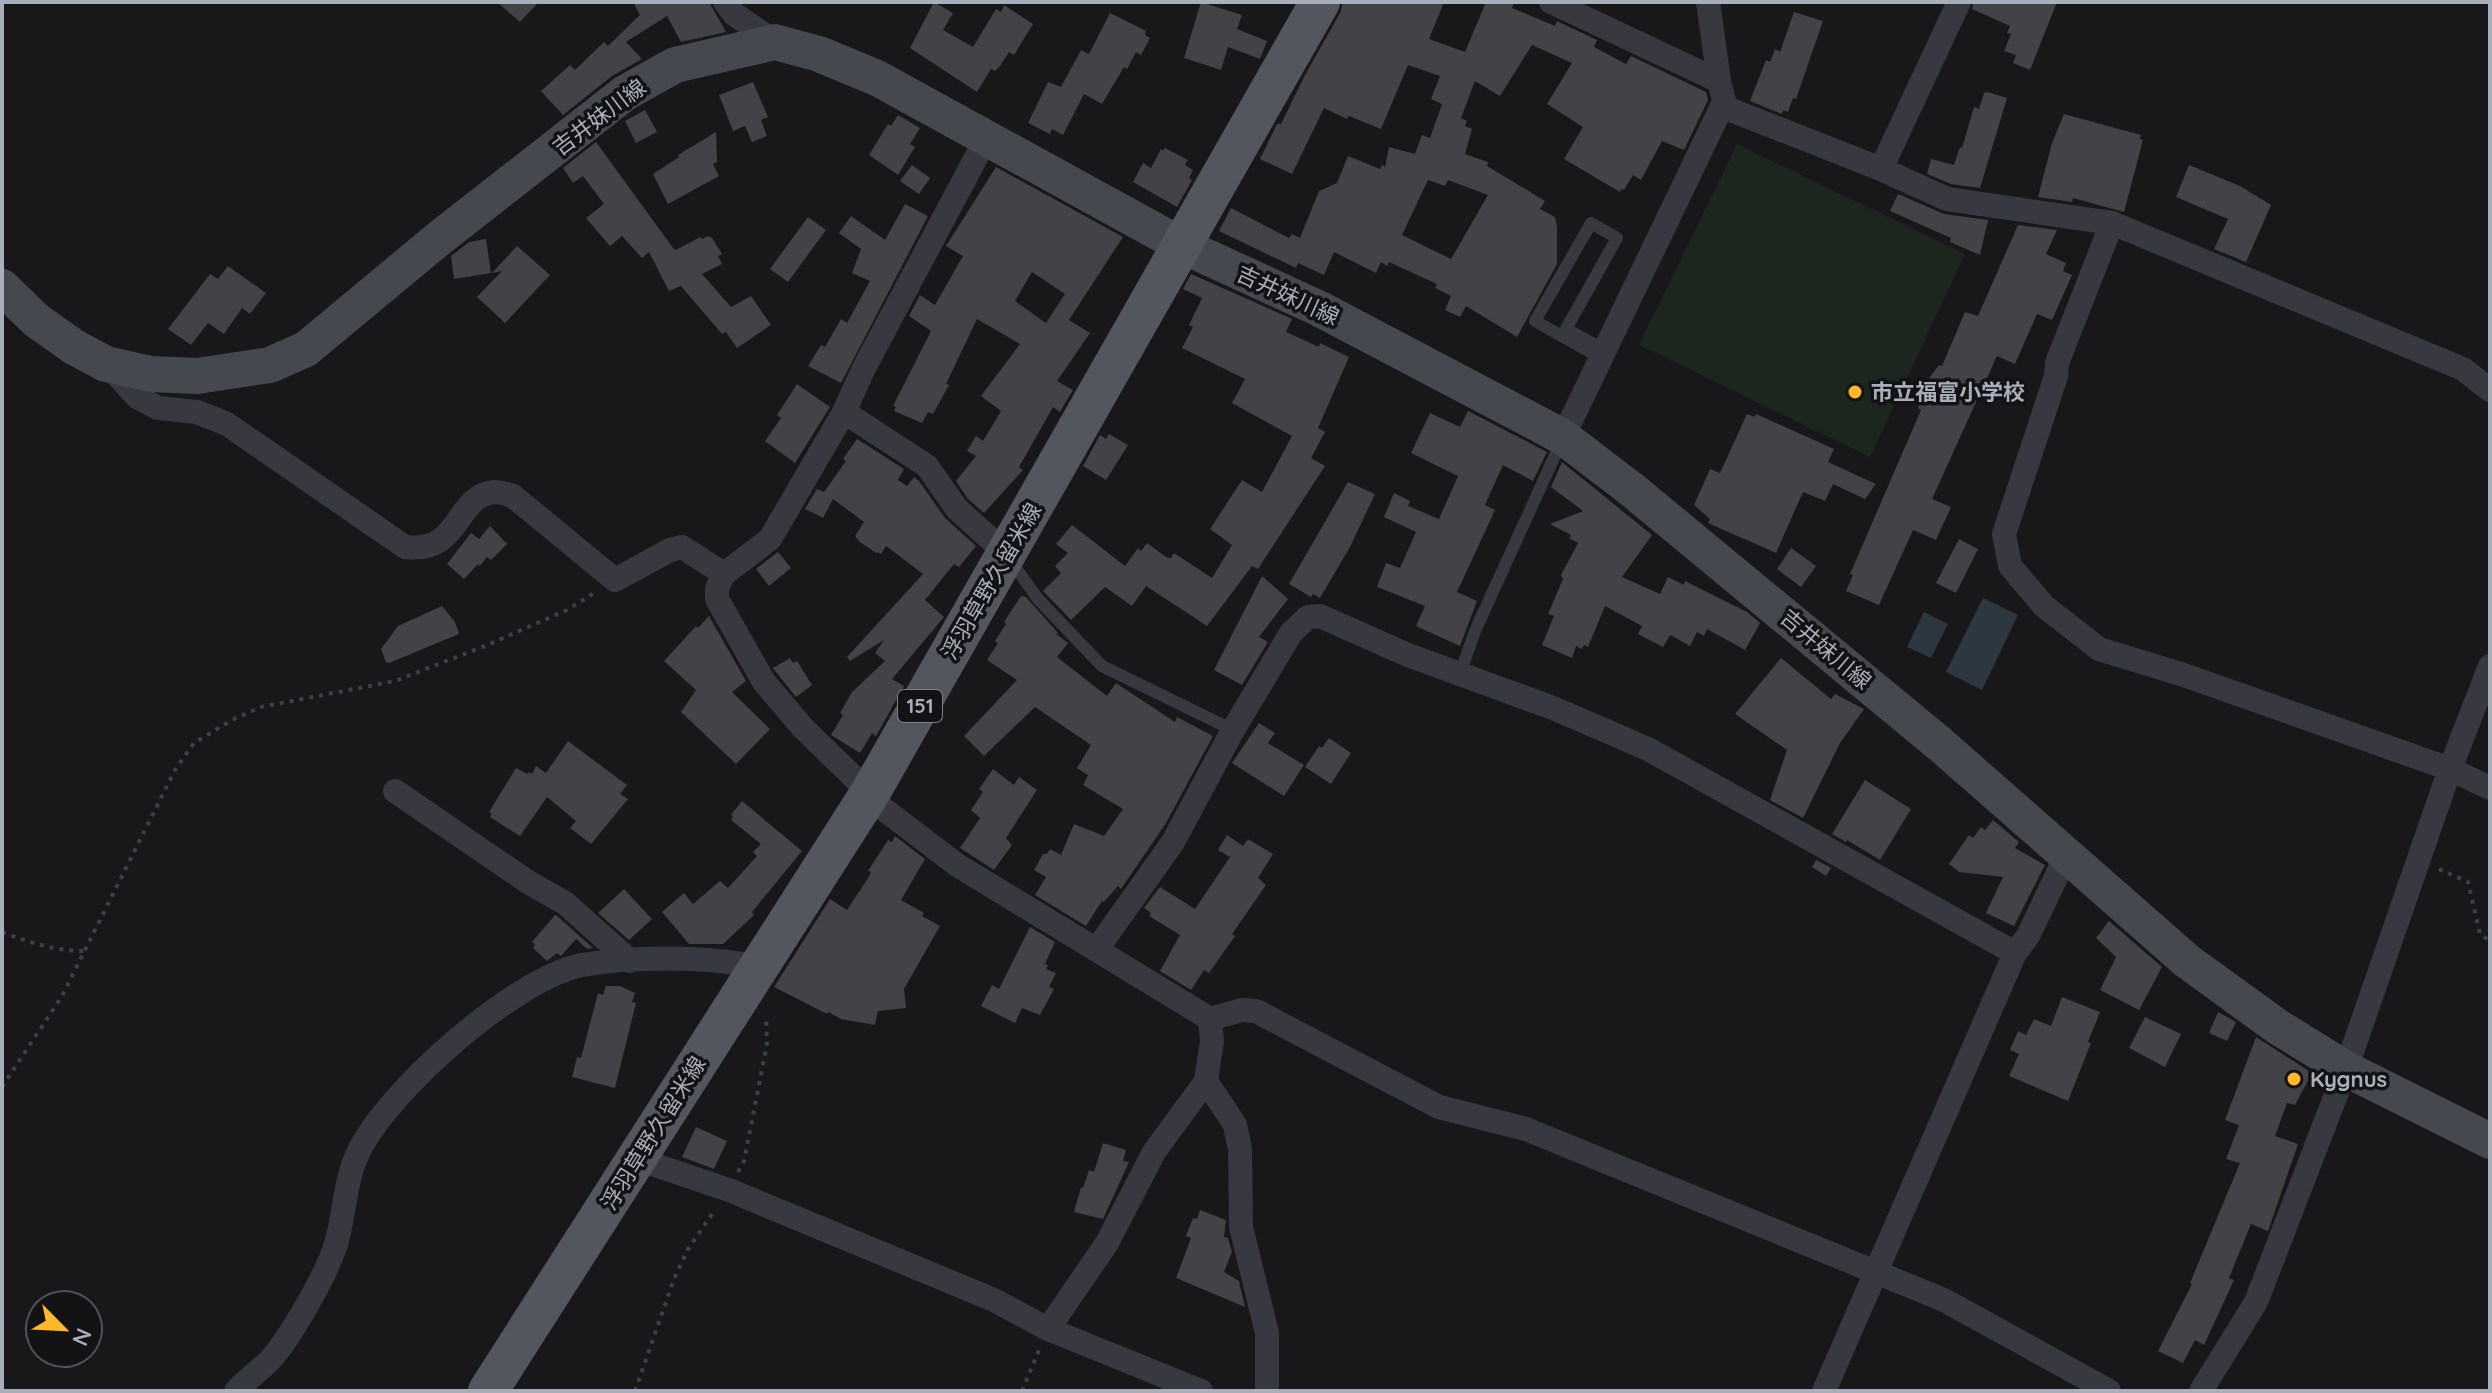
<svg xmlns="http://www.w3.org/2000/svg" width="2492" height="1393" font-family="Quicksand,'Noto Sans JP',sans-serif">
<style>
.green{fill:#1d261e}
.water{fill:#2c3740}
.building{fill:#424247;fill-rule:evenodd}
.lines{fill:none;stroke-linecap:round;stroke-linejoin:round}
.path{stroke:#3e4047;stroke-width:4;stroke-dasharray:4 6;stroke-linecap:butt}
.lane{stroke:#383940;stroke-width:12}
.street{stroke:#383940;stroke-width:24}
.secondary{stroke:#464850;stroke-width:36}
.primary{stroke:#54565f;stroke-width:40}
.poi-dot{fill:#ffb82b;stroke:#131315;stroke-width:3}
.labels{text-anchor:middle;stroke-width:7;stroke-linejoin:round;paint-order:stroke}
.shield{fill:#131315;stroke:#7c8089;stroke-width:2}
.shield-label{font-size:20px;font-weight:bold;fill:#a9aebb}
.street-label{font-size:22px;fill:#a9aebb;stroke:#131315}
.poi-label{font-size:22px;font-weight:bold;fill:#a9aebb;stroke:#131315;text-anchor:start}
</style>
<rect width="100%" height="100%" fill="#18181a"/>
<!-- green -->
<path class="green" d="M 1737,144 L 1965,254 L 1870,457 L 1639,345 Z"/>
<!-- water -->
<path class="water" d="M 1983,598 L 2018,615 L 1982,690 L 1946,672 Z
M 1924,612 L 1948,624 L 1931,658 L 1907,647 Z"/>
<!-- building -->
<path class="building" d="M 497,2 L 539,2 L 520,22 Z
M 633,2 L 709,2 L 726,32 L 681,42 L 667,16 L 626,42 L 642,59 L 612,76 L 563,115 L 541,91 L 570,65 L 575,70 L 604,42 L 608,46 L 640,15 Z
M 934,2 L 953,13 L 943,30 L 973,47 L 996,9 L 1001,12 L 1004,5 L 1033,24 L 1014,55 L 1009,52 L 1000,66 L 995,71 L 991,69 L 977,92 L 910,48 Z
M 1201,2 L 1242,15 L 1237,29 L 1267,41 L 1260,59 L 1228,47 L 1221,70 L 1184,58 Z
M 1343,2 L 1444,2 L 1429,39 L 1465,52 L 1486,2 L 1514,2 L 1512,8 L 1555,26 L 1557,21 L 1597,40 L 1594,47 L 1626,64 L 1631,56 L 1706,92 L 1708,100 L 1684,150 L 1662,141 L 1641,180 L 1633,175 L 1624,190 L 1622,189 L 1620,192 L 1564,159 L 1583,127 L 1547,104 L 1572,63 L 1532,45 L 1500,96 L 1475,81 L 1461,118 L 1467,121 L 1465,126 L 1472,129 L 1465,154 L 1488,162 L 1487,166 L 1545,201 L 1540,209 L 1555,217 L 1557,226 L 1557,264 L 1517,337 L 1466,306 L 1460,317 L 1445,310 L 1451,296 L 1435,288 L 1437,284 L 1389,262 L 1387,266 L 1381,262 L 1376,273 L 1334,252 L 1324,275 L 1298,263 L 1296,268 L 1219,231 L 1231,208 L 1289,238 L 1292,234 L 1300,238 L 1319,191 L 1337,183 L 1348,156 L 1380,169 L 1382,165 L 1385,167 L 1389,147 L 1415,154 L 1422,135 L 1430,138 L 1442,104 L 1431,99 L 1440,76 L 1408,65 L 1381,129 L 1349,116 L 1347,119 L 1324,108 L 1292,174 L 1260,159 L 1277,124 L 1281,124 L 1304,77 L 1340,13 ZM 1428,180 L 1445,186 L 1448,180 L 1488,195 L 1451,259 L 1402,235 Z
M 1974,2 L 2057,2 L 2030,70 L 2013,63 L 2016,55 L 2004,51 L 2011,34 L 2007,33 L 2010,26 L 1972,9 Z
M 1794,12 L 1823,21 L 1796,99 L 1793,98 L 1788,112 L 1783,110 L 1782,114 L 1750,101 L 1766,60 L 1770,62 L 1775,49 L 1780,52 Z
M 1110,13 L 1146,31 L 1145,35 L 1150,38 L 1141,55 L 1136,52 L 1127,69 L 1124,67 L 1102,104 L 1084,94 L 1063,135 L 1052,129 L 1050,134 L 1028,123 L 1048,82 L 1061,87 L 1081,50 L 1089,54 Z
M 753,82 L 768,117 L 761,120 L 767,136 L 752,142 L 745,126 L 733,131 L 719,95 Z
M 1987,92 L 2007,98 L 1980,188 L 1951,184 L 1927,174 L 1931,159 L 1954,165 L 1960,147 L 1962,148 L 1974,107 L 1979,109 L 1984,93 Z
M 645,110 L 657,132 L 636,143 L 625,121 Z
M 2064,114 L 2141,135 L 2140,139 L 2143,140 L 2124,212 L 2073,198 L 2072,202 L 2038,197 L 2052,143 Z
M 898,115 L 920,128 L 910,144 L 915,147 L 898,175 L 869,155 L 888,124 L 891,126 Z
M 716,132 L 717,162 L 713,164 L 719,176 L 668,204 L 653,174 L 679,157 L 678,155 Z
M 596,142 L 673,248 L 676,250 L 700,237 L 702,239 L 708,236 L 712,238 L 722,254 L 718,256 L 722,264 L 702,274 L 731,307 L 751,296 L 771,325 L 737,348 L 726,332 L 722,334 L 681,286 L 669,291 L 649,252 L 642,258 L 622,236 L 610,246 L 586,218 L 604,204 L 583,176 L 573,183 L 563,168 Z
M 1165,148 L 1188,160 L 1185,165 L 1193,170 L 1189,178 L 1192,180 L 1177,207 L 1133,182 L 1143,163 L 1151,168 L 1161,149 L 1163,151 Z
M 912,165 L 930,178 L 919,194 L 900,181 Z
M 2189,165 L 2240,186 L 2271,205 L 2246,262 L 2214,249 L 2228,219 L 2176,197 Z
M 996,167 L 1123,237 L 1069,320 L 1090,333 L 1057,381 L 1073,390 L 1060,412 L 1053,407 L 1019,467 L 1023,470 L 984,513 L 968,499 L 956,481 L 976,456 L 967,451 L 976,436 L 983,441 L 1001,411 L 981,396 L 1020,344 L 977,319 L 946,384 L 949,385 L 933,414 L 928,412 L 922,423 L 894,411 L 896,407 L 893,406 L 931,331 L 909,316 L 920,295 L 935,305 L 963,256 L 946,246 ZM 1032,272 L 1065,294 L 1046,323 L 1015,301 Z
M 1898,194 L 1944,214 L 1988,220 L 1980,255 L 1950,242 L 1951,238 L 1890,211 Z
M 905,204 L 928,216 L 841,383 L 808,366 L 821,345 L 825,347 L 841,319 L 847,323 L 870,281 L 852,273 L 861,249 L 839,233 L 851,216 L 885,240 Z
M 808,217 L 826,230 L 788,282 L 770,269 Z
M 2018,225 L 2057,230 L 2046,254 L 2066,263 L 2063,271 L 2072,275 L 2052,320 L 2037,314 L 2015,364 L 1997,356 L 1932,499 L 1951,507 L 1936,540 L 1913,530 L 1879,605 L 1846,591 L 1853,575 L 1850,574 L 1921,410 L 1918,408 L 1923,386 L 1939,365 L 1942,366 L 1965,312 L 1978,316 Z
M 486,239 L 491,273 L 454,279 L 451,256 L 469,242 Z
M 517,246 L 550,275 L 505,323 L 477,297 L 502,271 L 492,273 Z
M 228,266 L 266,293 L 250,314 L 242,308 L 224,334 L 208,323 L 191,345 L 168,329 L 210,274 L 218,279 Z
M 1191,274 L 1292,319 L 1286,332 L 1319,347 L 1320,343 L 1349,357 L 1318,428 L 1325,432 L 1311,458 L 1325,466 L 1258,569 L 1252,566 L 1207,626 L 1146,586 L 1132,606 L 1105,587 L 1071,620 L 1043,591 L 1061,573 L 1055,566 L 1068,553 L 1056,544 L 1072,525 L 1125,566 L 1138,548 L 1141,551 L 1147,543 L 1166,557 L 1171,558 L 1174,553 L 1212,578 L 1232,545 L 1210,529 L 1242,480 L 1262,492 L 1292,436 L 1232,403 L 1245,379 L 1182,348 L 1193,327 L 1189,325 L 1202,298 L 1183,289 Z
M 797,384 L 830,407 L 795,463 L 765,441 L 781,418 L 777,415 Z
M 1468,411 L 1547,452 L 1533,481 L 1503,465 L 1485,505 L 1495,510 L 1457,592 L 1477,601 L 1460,646 L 1416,626 L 1425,606 L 1377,587 L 1386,563 L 1400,568 L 1416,532 L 1384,517 L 1394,493 L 1410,501 L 1408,506 L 1439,519 L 1458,476 L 1411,453 L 1430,413 L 1460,427 Z
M 1747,414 L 1755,417 L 1756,414 L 1834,449 L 1828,462 L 1876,484 L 1865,499 L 1833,484 L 1825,501 L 1803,492 L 1776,553 L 1708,523 L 1710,519 L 1694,505 L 1710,469 L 1720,473 Z
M 1109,434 L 1128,445 L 1106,480 L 1083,466 L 1100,435 L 1106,439 Z
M 857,439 L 904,469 L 898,480 L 907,486 L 914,477 L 919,481 L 945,518 L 976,546 L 959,567 L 954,564 L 925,600 L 944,617 L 892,679 L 904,686 L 876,736 L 872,733 L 860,753 L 831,735 L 843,715 L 840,713 L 852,692 L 885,661 L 875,653 L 884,640 L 850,661 L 847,657 L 923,574 L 886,546 L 881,554 L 878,552 L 876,553 L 860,542 L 855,536 L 864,522 L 833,499 L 823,518 L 805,509 L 817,489 L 824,492 L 846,461 L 843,459 Z
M 1562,462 L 1652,535 L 1622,577 L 1660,594 L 1668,577 L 1684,585 L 1685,581 L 1747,612 L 1760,623 L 1745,650 L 1707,629 L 1704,636 L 1697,632 L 1690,646 L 1670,635 L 1663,647 L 1638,634 L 1642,626 L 1605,606 L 1588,647 L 1584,645 L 1582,649 L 1576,646 L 1572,658 L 1542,645 L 1554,616 L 1548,614 L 1563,579 L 1561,575 L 1578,543 L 1569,538 L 1571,535 L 1550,524 L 1583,511 L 1551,487 Z
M 1348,482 L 1375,494 L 1350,547 L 1320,598 L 1313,594 L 1311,597 L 1289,584 Z
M 490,526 L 507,544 L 491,560 L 487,557 L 480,566 L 478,564 L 464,579 L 447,564 L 471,533 L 479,539 Z
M 1959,539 L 1978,549 L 1956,593 L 1936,583 Z
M 1791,548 L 1816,566 L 1801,587 L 1777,569 Z
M 778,552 L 791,568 L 769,586 L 756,569 Z
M 1262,576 L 1288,599 L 1259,637 L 1268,642 L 1242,685 L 1214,670 Z
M 1021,596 L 1026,597 L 1058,633 L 1056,634 L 1068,643 L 1057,657 L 1107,696 L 1116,683 L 1175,722 L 1177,717 L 1213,736 L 1166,823 L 1121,889 L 1118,886 L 1104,902 L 1102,901 L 1086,926 L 1035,895 L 1046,877 L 1034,870 L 1043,854 L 1047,854 L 1050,849 L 1061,855 L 1074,824 L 1104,836 L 1123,809 L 1083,785 L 1088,775 L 1077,768 L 1091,745 L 1035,707 L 984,756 L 964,736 L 1017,680 L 987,660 L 998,643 L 995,641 L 1006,624 L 1004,622 Z
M 442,606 L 455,622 L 459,634 L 389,663 L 386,662 L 381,649 L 398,626 Z
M 709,616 L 746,681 L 732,692 L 770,729 L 736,764 L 681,712 L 696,690 L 664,661 L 696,626 L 698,628 Z
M 790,658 L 793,663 L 797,661 L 812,685 L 796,697 L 773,668 Z
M 1781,658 L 1831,699 L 1835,694 L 1864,709 L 1840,743 L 1803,818 L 1770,800 L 1787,750 L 1735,714 Z
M 1259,723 L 1275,733 L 1268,743 L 1304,765 L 1284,796 L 1232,763 Z
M 1329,738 L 1351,753 L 1331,784 L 1305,767 L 1319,746 L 1322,748 Z
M 568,741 L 627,785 L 620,794 L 628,799 L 591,844 L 570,828 L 576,821 L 547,797 L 520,836 L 490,817 L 492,814 L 489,812 L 516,768 L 527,774 L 529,772 L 532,774 L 536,766 L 546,773 Z
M 993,769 L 1014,785 L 1019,777 L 1037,790 L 1006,838 L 1012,845 L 994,870 L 960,848 L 980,818 L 971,810 L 983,792 L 979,789 Z
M 1865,780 L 1911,809 L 1880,860 L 1847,840 L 1846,842 L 1832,834 Z
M 742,801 L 802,851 L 752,912 L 754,915 L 723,944 L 689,944 L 662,912 L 684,893 L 693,904 L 720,881 L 728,888 L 757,856 L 753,852 L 761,844 L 731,820 L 733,817 L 731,815 Z
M 1993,820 L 2019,842 L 2015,848 L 2045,865 L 2014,926 L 1986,913 L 2003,877 L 1959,872 L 1949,864 L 1969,835 L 1973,838 L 1981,827 L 1985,830 Z
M 1227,835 L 1243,846 L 1248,839 L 1273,854 L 1258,878 L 1266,885 L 1232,934 L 1235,936 L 1209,973 L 1204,970 L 1191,990 L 1160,971 L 1180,935 L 1149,916 L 1151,913 L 1144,908 L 1160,887 L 1195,909 L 1230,857 L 1218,850 Z
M 895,836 L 925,859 L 901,900 L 924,913 L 922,916 L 940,926 L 904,989 L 906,1008 L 878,1011 L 875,1025 L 841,1019 L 828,1012 L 827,1014 L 774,987 L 830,899 L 847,910 L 868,878 L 871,872 L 868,871 L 888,840 L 892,842 Z
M 1816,860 L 1831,868 L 1826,876 L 1812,867 Z
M 624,889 L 652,919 L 629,940 L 598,913 Z
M 555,915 L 556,915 L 593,948 L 587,949 L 576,939 L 561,956 L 557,953 L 547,961 L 533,948 L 535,945 L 532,942 Z
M 2109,921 L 2162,967 L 2139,1010 L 2100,990 L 2116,957 L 2096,938 Z
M 1030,927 L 1055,942 L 1045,964 L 1048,965 L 1046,969 L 1056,973 L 1049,987 L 1054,989 L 1040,1015 L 1022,1008 L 1015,1023 L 981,1006 L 992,985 L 999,989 Z
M 606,986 L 620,986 L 635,993 L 632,1002 L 636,1003 L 615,1088 L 572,1077 L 577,1057 L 581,1058 L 598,993 L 603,995 Z
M 2062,997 L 2100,1012 L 2088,1042 L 2091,1043 L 2068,1101 L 2009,1076 L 2019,1054 L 2010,1050 L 2018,1031 L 2026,1035 L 2034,1019 L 2051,1026 Z
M 2218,1012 L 2236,1022 L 2227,1041 L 2209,1033 Z
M 2145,1017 L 2181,1034 L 2165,1067 L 2129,1048 Z
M 2256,1037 L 2312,1073 L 2295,1105 L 2287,1103 L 2275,1136 L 2298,1144 L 2268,1231 L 2251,1224 L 2229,1278 L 2234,1280 L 2204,1345 L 2195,1340 L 2183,1363 L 2158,1351 L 2192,1284 L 2190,1283 L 2240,1163 L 2226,1159 L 2239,1125 L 2225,1120 Z
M 696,1127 L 727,1141 L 714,1169 L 682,1157 Z
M 1103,1143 L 1126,1150 L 1123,1161 L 1129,1162 L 1103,1219 L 1074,1212 L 1081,1187 L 1083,1188 L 1089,1170 L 1094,1172 Z
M 1200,1210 L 1226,1220 L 1224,1237 L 1228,1238 L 1232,1252 L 1224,1272 L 1239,1281 L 1245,1307 L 1176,1278 L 1191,1238 L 1186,1236 L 1193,1218 L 1197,1219 Z"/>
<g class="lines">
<!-- path -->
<path class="path" d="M 2439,869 L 2468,882 L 2480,934 L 2490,941
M 2,932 C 31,943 55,951 85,951
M 2,1087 L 62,996 L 175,770 L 194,743 L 232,720 L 261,707 L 395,681 L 485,646 L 567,610 L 594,593
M 738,1172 L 744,1161 L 767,1044 L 766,1016
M 635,1391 L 674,1279 L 688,1249 L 715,1210
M 1022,1391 L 1039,1350"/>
<!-- lane -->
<path class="lane" d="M 1601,358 L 1535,321 L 1591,223 L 1617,238 L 1566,329 L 1605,350
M 1011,561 L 1038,599 L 1102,666 L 1233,730
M 1460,674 L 1475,631 L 1562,440"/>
<!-- street -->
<path class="street" d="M 725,2 L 734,14 L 775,42
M 1551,2 L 1719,81
M 1708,2 L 1719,81 L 1726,108 L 1881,169 L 1947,199 L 2112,223 L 2463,369 L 2490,390
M 987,137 L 864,368 L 844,412 L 770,539 L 724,574 L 717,588 L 717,599 L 764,682 L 804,729 L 870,793 L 881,807 L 957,865 L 1210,1019 L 1212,1041 L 1206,1081 L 1235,1125 L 1240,1149 L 1241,1227 L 1267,1333 L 1267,1391
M 1881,169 L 1959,2
M 2112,223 L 2057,363 L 2056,376 L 2004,534 L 2010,566 L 2044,606 L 2099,649 L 2184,675 L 2450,769 L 2490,788
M 107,364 L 137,397 L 158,408 L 197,412 L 227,424 L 405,547 C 462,554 454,496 494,492 C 499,492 507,494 513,496 L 615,580 L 670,550 L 682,547 L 724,574
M 844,412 L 927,466 L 957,509 L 1007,554
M 1563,437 L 1724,102
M 395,791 L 528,882 L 565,903 L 630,961
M 1097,949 L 1173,842 L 1233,730 L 1291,633 L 1308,617 L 1320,616 L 1408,655 L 1553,708 L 1648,749 L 2015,953 L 2028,936 L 2066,856
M 1210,1019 L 1242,1010 L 1256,1011 L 1439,1107 L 1526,1129 L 1944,1300 L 2109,1391
M 637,1159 L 729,1190 L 994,1300 L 1048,1329 L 1201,1391
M 1048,1329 L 1107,1243 L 1154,1152 L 1206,1081
M 236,1391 C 247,1379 261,1370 272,1358 C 292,1334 325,1277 335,1247 C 345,1217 344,1182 358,1153 C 387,1091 515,978 582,965 C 634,956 707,956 758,967
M 1824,1391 L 2015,953
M 2201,1391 L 2256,1302 L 2346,1069 L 2450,769 L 2490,666"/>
<!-- secondary -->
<path class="secondary" d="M 2,287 L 36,320 L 74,347 L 106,364 L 151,374 L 197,376 L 270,365 L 306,349 L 437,240 L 625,93 L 675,65 L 775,42 L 819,54 L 877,78 L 1183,246 L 1320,309 L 1563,437 L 1631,489 L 1941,745 L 2187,961 L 2278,1027 L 2346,1069 L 2490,1141"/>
<!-- primary -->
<path class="primary" d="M 488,1391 L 870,793 L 1320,2"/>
</g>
<!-- markers -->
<g class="poi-dot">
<circle cx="1855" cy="392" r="8"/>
<circle cx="2294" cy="1079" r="8"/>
</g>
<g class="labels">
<!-- shield labels -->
<rect class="shield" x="898" y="690" width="44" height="32" rx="6"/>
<g class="shield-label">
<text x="920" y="713">151</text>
</g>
<!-- street labels -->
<g class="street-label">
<text transform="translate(599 117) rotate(-37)" y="8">吉井妹川線</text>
<text transform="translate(1288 295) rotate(25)" y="8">吉井妹川線</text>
<text transform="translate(991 581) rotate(-60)" y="8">浮羽草野久留米線</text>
<text transform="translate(1826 649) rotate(40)" y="8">吉井妹川線</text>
<text transform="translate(653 1133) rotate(-58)" y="8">浮羽草野久留米線</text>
</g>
<!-- poi labels -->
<g class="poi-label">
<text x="1871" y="400">市立福富小学校</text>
<text x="2310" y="1087">Kygnus</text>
</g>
</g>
<!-- border -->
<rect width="2492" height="1393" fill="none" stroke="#a9aebb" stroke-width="8"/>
<!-- north arrow -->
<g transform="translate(64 1329) rotate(114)"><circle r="38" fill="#131315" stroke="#4f5157" stroke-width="2"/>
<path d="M0-6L14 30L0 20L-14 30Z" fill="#ffb82b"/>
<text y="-12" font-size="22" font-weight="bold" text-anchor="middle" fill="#a9aebb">N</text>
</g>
</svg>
